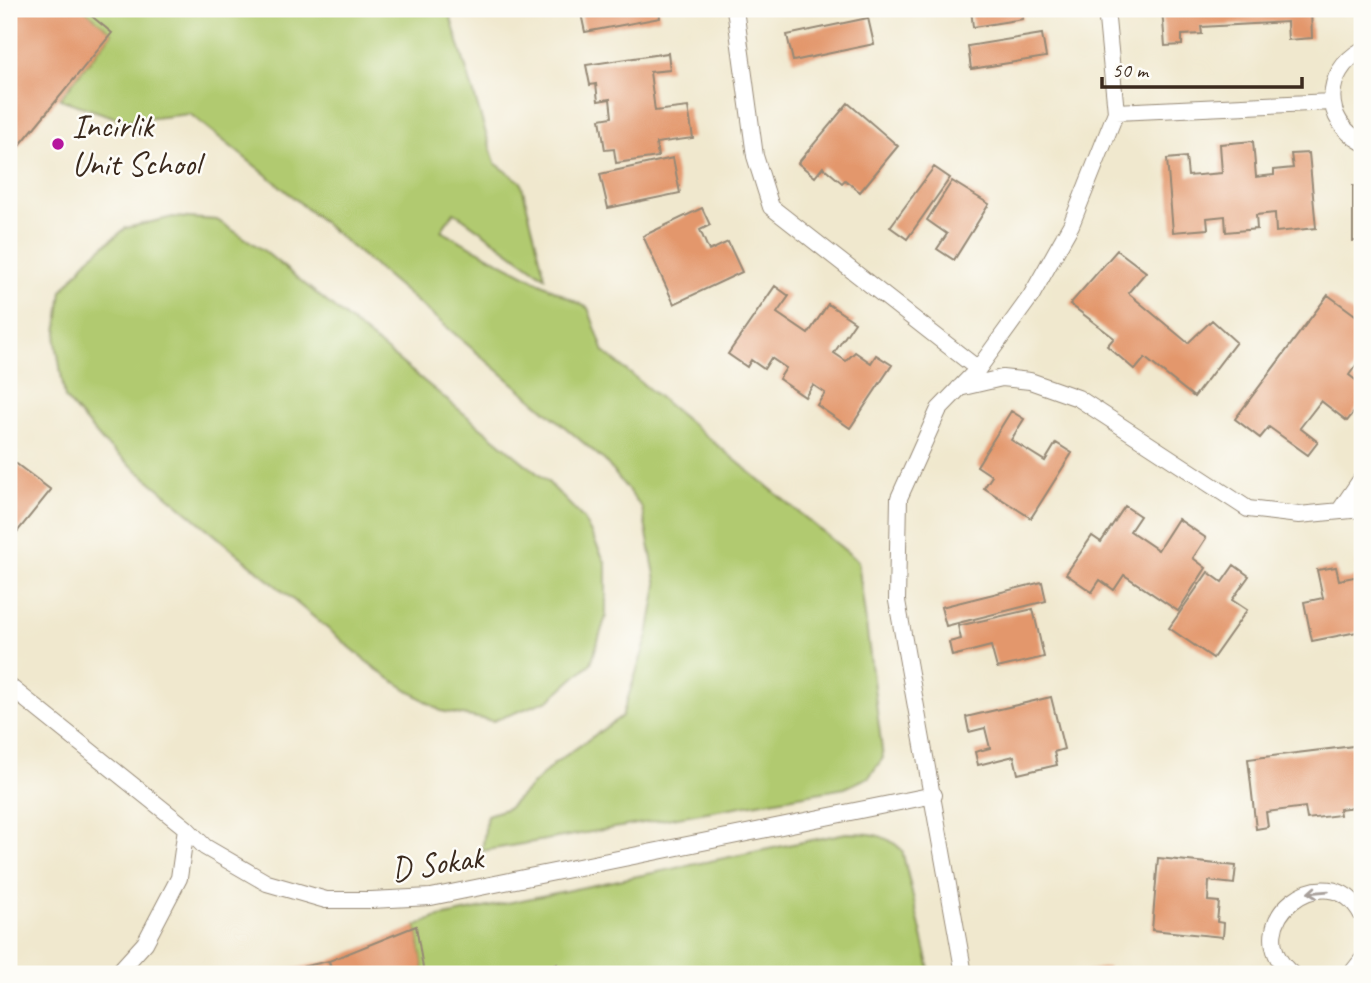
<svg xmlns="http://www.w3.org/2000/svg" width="1371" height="983" font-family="Caveat,sans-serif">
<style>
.green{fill:#b1ca6f;stroke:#767a46;stroke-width:2}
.building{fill:#e3976c}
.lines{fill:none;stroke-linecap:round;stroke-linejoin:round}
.service-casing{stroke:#968976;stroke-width:18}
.service{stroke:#fff;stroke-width:16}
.oneway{stroke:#a79f9a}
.poi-dot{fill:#b5179e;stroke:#fdfcf7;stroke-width:2.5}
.labels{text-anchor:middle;stroke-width:5;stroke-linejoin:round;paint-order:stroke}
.poi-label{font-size:33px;fill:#3b2a1e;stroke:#fdfcf7;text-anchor:start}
.street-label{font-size:33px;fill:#3b2a1e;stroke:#fdfcf7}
</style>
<rect width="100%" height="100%" fill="#fdfcf7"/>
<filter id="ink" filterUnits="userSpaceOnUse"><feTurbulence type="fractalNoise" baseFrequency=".0143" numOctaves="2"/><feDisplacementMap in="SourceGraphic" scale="14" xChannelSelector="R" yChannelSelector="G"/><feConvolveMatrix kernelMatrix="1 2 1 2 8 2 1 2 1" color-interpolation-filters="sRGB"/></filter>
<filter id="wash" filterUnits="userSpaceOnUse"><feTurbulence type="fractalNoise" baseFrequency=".00686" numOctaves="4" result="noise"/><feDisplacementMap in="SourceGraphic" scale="28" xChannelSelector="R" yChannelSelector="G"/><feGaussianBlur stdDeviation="1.57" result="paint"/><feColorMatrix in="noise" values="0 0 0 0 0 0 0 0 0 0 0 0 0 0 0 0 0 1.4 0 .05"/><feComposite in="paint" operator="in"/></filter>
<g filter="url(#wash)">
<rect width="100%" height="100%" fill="#f0e8ce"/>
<!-- green -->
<path class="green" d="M 83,9 L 448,9 L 495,163 L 521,182 L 545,277 L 454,212 L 441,231 L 588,308 L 604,352 L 858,561 L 883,758 L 869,777 L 845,788 L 482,851 L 487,815 L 508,808 L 555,763 L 622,716 L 648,636 L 657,585 L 642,508 L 605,461 L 274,181 L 190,114 L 125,121 L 60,99 L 112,33 Z
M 173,217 L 217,220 L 263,250 L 548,482 L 584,519 L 606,564 L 606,616 L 591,663 L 549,700 L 493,721 L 441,711 L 381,673 L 103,442 L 65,398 L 56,342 L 62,291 L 89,258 L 126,228 Z
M 846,833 C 869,833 885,833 902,850 L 931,974 L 559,974 L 557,964 L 500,974 L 424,974 L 416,926 L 435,918 Z"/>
<g id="blocks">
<!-- building -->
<path class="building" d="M 9,9 L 83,9 L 112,33 L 15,151 L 9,146 Z
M 580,9 L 659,9 L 660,18 L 585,32 Z
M 971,9 L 1021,9 L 1023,19 L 973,27 Z
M 1162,9 L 1311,9 L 1312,38 L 1288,40 L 1287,22 L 1201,27 L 1202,34 L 1182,35 L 1182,45 L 1165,46 Z
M 868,18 L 874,44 L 793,61 L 787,35 Z
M 1042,34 L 1046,57 L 971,69 L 968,46 Z
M 668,53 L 670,70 L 650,72 L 655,111 L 688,107 L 693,138 L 656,143 L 658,157 L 616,163 L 614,149 L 605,150 L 600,119 L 612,117 L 610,99 L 598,101 L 596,84 L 590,85 L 586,65 Z
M 848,103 L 898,146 L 860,192 L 845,180 L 842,183 L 823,167 L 815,177 L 798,163 Z
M 1253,141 L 1256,177 L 1274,175 L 1274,170 L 1293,168 L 1291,154 L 1309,153 L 1316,228 L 1276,232 L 1275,213 L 1256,215 L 1257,229 L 1226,232 L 1225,216 L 1207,218 L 1208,229 L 1173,232 L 1167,159 L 1186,157 L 1188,176 L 1222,173 L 1220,144 Z
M 673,158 L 680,193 L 608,208 L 600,174 Z
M 934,167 L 950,178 L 907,239 L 890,227 Z
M 952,181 L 989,204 L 954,260 L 937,249 L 947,234 L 927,220 Z
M 1353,186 L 1362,186 L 1362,241 L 1353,241 Z
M 702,208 L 710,225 L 700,230 L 709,251 L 728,242 L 742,272 L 674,304 L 643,236 Z
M 1117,250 L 1146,272 L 1128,293 L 1188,343 L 1212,320 L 1236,342 L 1194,397 L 1145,358 L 1135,370 L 1107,346 L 1114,338 L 1070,304 Z
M 775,286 L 789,296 L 777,313 L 808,334 L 828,304 L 855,322 L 834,353 L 846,361 L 855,352 L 871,363 L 876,355 L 892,365 L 850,428 L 817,405 L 825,393 L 813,385 L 805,397 L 779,379 L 786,368 L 771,358 L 764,369 L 751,360 L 747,367 L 728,354 Z
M 1328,295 L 1362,320 L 1362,357 L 1349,375 L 1362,385 L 1362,402 L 1347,421 L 1321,401 L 1300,428 L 1318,442 L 1308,455 L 1269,427 L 1260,438 L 1235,419 Z
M 1011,411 L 1024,419 L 1011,440 L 1045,461 L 1056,443 L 1072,453 L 1031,518 L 984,488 L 992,476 L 977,466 Z
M 10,459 L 51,490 L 9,542 L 9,461 Z
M 1125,506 L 1140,516 L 1130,531 L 1158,550 L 1178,519 L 1206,538 L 1193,558 L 1206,568 L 1178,611 L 1124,575 L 1114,590 L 1100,580 L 1092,592 L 1066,574 L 1092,536 L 1101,542 Z
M 1362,562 L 1362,631 L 1312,641 L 1304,602 L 1323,598 L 1317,570 L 1336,567 L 1339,580 L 1359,576 L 1356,563 Z
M 1234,565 L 1249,576 L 1232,600 L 1247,610 L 1213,658 L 1169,628 L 1208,572 L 1222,582 Z
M 1042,582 L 1046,601 L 946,626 L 941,607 Z
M 1033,609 L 1044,657 L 997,668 L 991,646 L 952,656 L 949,642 L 961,639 L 958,626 Z
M 1051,697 L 1064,749 L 1054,752 L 1057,765 L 1018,774 L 1014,756 L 978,765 L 975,752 L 990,748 L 985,728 L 969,732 L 966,717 Z
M 1362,745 L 1362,806 L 1339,809 L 1340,815 L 1307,819 L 1305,807 L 1266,812 L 1268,827 L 1256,829 L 1248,759 Z
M 1158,858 L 1236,866 L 1234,884 L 1209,881 L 1208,901 L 1219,902 L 1217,922 L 1224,923 L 1223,937 L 1152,930 Z
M 416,926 L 424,974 L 334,974 L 329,961 Z
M 329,961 L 331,974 L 274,974 L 274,973 Z
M 557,964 L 559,974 L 508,974 L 508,973 Z
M 1108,967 L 1110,974 L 1074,974 L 1074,973 Z"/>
</g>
</g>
<g filter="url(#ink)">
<use href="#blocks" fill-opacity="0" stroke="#968976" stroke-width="2"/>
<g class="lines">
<!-- service casing -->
<g class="service-casing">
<path id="service" d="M 735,9 L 755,156 L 771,207 L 978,369
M 1362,50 C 1323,72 1322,121 1362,142
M 1116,112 L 1331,102
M 959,388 L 1002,378 L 1030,381 L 1078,398 L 1248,509 L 1299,515 L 1362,509
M 1340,510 L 1362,478
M 9,686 L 186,828 L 205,847 L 267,883 L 326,900 L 371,900 L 431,897 L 934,795
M 117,974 L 145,943 L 179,878 L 186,828
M 964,974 L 897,601 L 899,498 L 939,409 L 978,369 L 1031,296 L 1071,225 L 1116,112 L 1106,9
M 1292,974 C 1233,924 1328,850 1362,915
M 1351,974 L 1362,960"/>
</g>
<!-- service -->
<use href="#service" class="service"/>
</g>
<!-- one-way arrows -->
<defs><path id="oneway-shaft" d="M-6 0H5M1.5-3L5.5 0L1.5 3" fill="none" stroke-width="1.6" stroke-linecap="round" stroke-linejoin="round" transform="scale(1.75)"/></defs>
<use class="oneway" href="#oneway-shaft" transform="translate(1318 892) rotate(175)"/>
</g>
<!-- markers -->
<circle class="poi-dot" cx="58" cy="144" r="7"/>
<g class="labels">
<!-- poi labels -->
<g class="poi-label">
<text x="72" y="137">Incirlik<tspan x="72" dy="38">Unit School</tspan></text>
</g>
<!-- street labels -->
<g class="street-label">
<text transform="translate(437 862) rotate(-8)" y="12">D Sokak</text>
</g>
</g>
<!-- margin -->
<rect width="1371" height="983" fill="none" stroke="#fdfcf7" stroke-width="35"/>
<!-- scale -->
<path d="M1102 77v10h200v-10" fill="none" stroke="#3b2a1e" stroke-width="3.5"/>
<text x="1112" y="77" font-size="21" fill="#3b2a1e" stroke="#fdfcf7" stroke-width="5" paint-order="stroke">50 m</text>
</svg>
